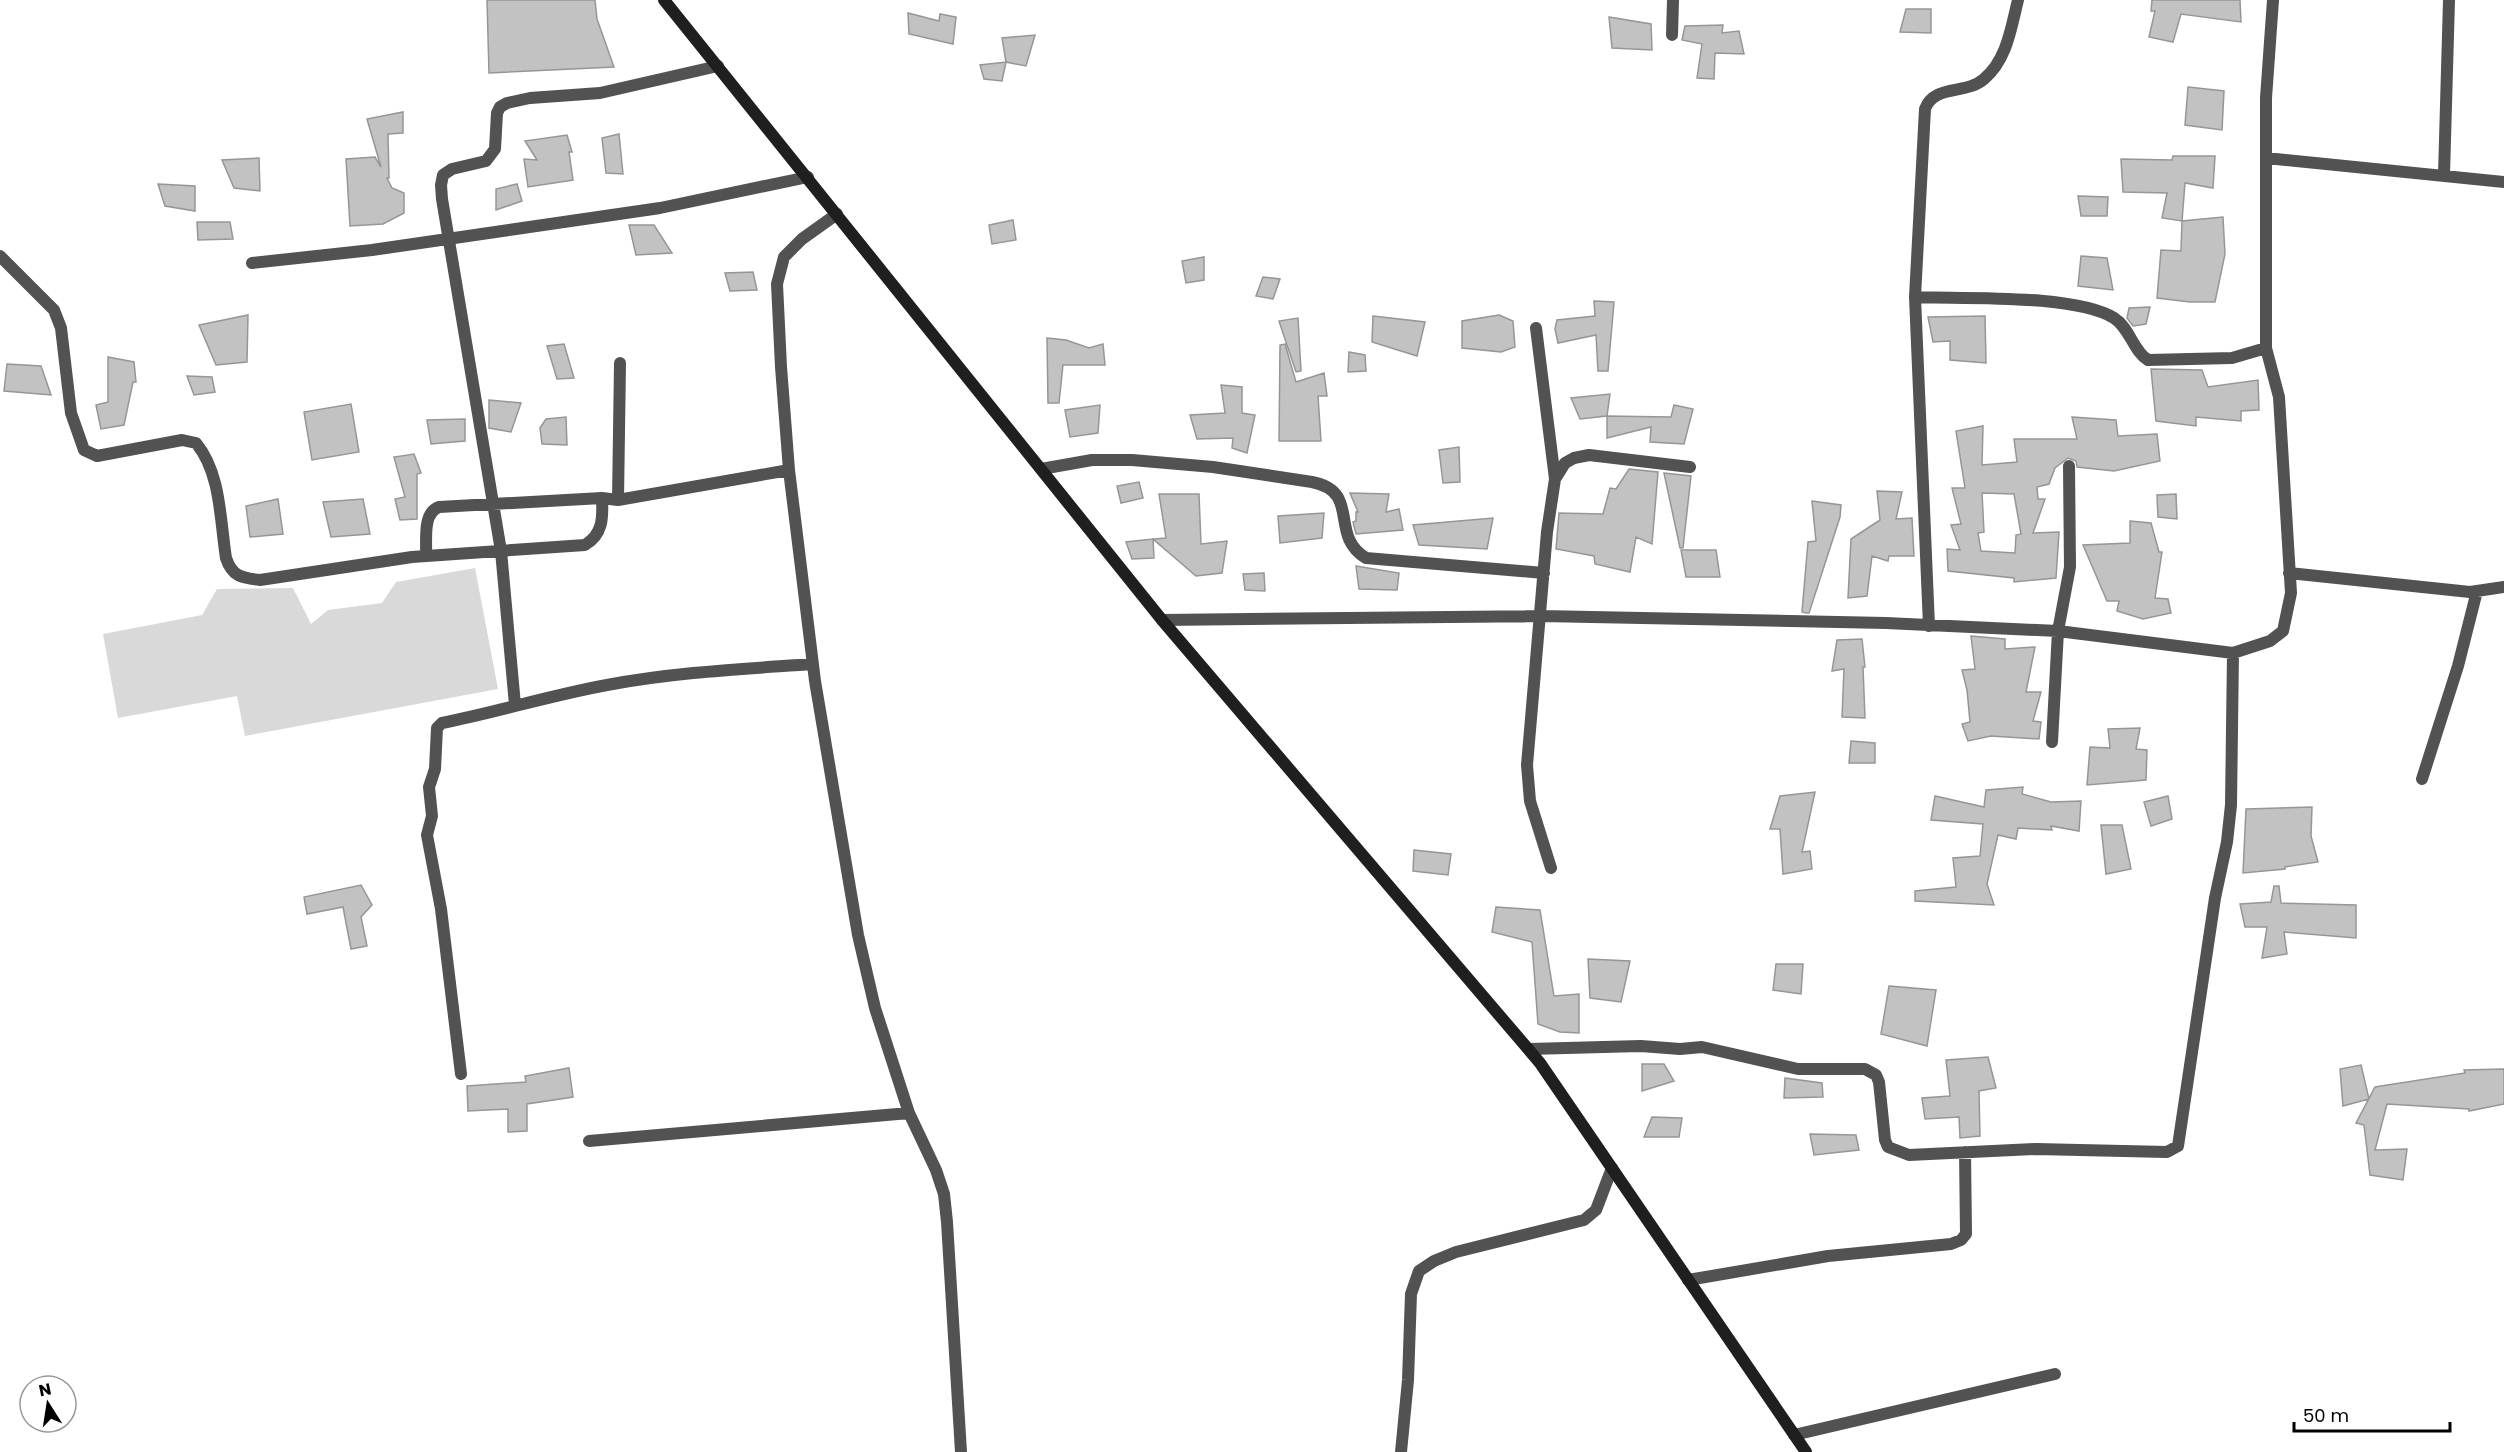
<svg xmlns="http://www.w3.org/2000/svg" width="2504" height="1452" font-family="Poppins,sans-serif">
<style>
.green{fill:#d9d9d9}
.building{fill:#c2c2c2;stroke:#969696;stroke-width:1.5;fill-rule:evenodd}
.lines{fill:none;stroke-linecap:round;stroke-linejoin:round}
.street{stroke:#525252;stroke-width:12}
.secondary{stroke:#1f1f1f;stroke-width:12}
</style>
<rect width="100%" height="100%" fill="#fff"/>
<!-- green -->
<path class="green" d="M 475,568 L 498,689 L 245,736 L 237,696 L 118,718 L 103,634 L 202,615 L 217,589 L 293,588 L 311,624 L 328,610 L 382,603 L 396,582 Z"/>
<!-- building -->
<path class="building" d="M 487,0 L 595,0 L 597,19 L 614,67 L 489,73 Z
M 2152,0 L 2240,0 L 2241,22 L 2181,14 L 2173,42 L 2149,37 L 2155,11 L 2151,11 Z
M 1906,9 L 1931,9 L 1931,33 L 1900,32 Z
M 908,13 L 939,21 L 940,14 L 956,17 L 953,44 L 909,34 Z
M 1609,17 L 1651,24 L 1652,50 L 1612,48 Z
M 1723,25 L 1722,33 L 1739,31 L 1744,54 L 1715,53 L 1714,79 L 1697,78 L 1702,44 L 1682,40 L 1685,26 Z
M 1035,35 L 1026,66 L 1006,62 L 1002,38 Z
M 1006,62 L 1002,81 L 984,79 L 980,65 Z
M 2188,87 L 2224,91 L 2222,130 L 2185,125 Z
M 403,112 L 403,133 L 388,134 L 389,178 L 387,178 L 392,188 L 404,193 L 404,213 L 383,224 L 350,226 L 346,159 L 375,157 L 381,167 L 367,119 Z
M 619,134 L 623,174 L 606,173 L 602,138 Z
M 567,135 L 572,152 L 569,152 L 573,180 L 528,187 L 524,159 L 537,160 L 525,141 Z
M 2173,156 L 2215,156 L 2213,188 L 2185,183 L 2182,221 L 2162,218 L 2167,193 L 2123,192 L 2121,159 L 2172,160 Z
M 259,158 L 260,191 L 234,188 L 222,160 Z
M 158,184 L 195,186 L 195,211 L 165,206 Z
M 517,184 L 522,201 L 496,210 L 496,189 Z
M 2078,196 L 2108,197 L 2107,216 L 2081,216 Z
M 2223,217 L 2225,254 L 2215,302 L 2190,302 L 2157,298 L 2161,250 L 2181,251 L 2182,221 Z
M 1013,220 L 1016,240 L 992,244 L 989,225 Z
M 197,222 L 230,222 L 233,239 L 198,240 Z
M 629,225 L 654,225 L 672,253 L 636,255 Z
M 2081,256 L 2107,258 L 2113,290 L 2078,286 Z
M 1204,257 L 1204,280 L 1186,283 L 1182,261 Z
M 753,272 L 757,290 L 730,291 L 725,273 Z
M 1263,277 L 1280,279 L 1273,299 L 1256,296 Z
M 1594,301 L 1614,302 L 1608,371 L 1598,371 L 1596,335 L 1558,343 L 1555,329 L 1557,320 L 1595,316 Z
M 2150,307 L 2146,324 L 2133,326 L 2127,318 L 2129,308 Z
M 248,315 L 247,362 L 216,365 L 199,325 Z
M 1499,315 L 1513,321 L 1515,347 L 1501,352 L 1462,348 L 1462,321 Z
M 1373,316 L 1425,322 L 1417,356 L 1372,342 Z
M 1985,316 L 1986,363 L 1950,360 L 1950,341 L 1933,342 L 1928,317 Z
M 1298,318 L 1301,371 L 1296,372 L 1279,321 Z
M 1047,338 L 1066,340 L 1089,348 L 1103,344 L 1105,365 L 1063,365 L 1059,403 L 1048,403 Z
M 564,344 L 574,378 L 557,379 L 547,346 Z
M 1285,344 L 1296,382 L 1324,373 L 1327,396 L 1318,396 L 1321,441 L 1279,441 L 1280,345 Z
M 1349,352 L 1365,355 L 1366,371 L 1348,372 Z
M 108,357 L 134,362 L 136,382 L 133,382 L 124,425 L 101,429 L 96,405 L 108,402 Z
M 7,364 L 41,366 L 51,395 L 4,391 Z
M 2151,369 L 2202,370 L 2208,387 L 2258,380 L 2259,410 L 2241,411 L 2241,421 L 2196,417 L 2196,426 L 2156,421 Z
M 187,376 L 212,377 L 215,392 L 194,395 Z
M 1221,385 L 1242,387 L 1242,413 L 1255,415 L 1247,453 L 1232,448 L 1233,438 L 1197,439 L 1190,415 L 1225,413 Z
M 1610,394 L 1607,416 L 1580,419 L 1571,398 Z
M 489,400 L 521,403 L 511,432 L 489,428 Z
M 351,404 L 359,452 L 312,460 L 304,412 Z
M 1100,405 L 1098,433 L 1070,437 L 1065,410 Z
M 1674,405 L 1693,409 L 1684,444 L 1650,442 L 1651,427 L 1607,438 L 1607,416 L 1671,417 Z
M 566,417 L 567,445 L 542,444 L 540,428 L 546,419 Z
M 2072,417 L 2116,420 L 2118,436 L 2157,434 L 2160,461 L 2114,471 L 2077,467 L 2076,461 L 2068,458 L 2055,468 L 2049,484 L 2037,487 L 2038,499 L 2045,499 L 2033,533 L 2059,532 L 2056,578 L 2014,582 L 2014,578 L 1948,571 L 1947,549 L 1960,550 L 1951,525 L 1961,524 L 1952,488 L 1965,488 L 1956,431 L 1983,426 L 1982,465 L 2017,462 L 2014,439 L 2077,439 ZM 1982,493 L 2014,494 L 2021,534 L 2016,535 L 2015,553 L 1981,551 L 1978,533 L 1984,532 Z
M 465,419 L 465,441 L 431,444 L 427,420 Z
M 1459,447 L 1460,482 L 1443,483 L 1439,450 Z
M 414,454 L 421,473 L 417,474 L 417,519 L 400,520 L 395,499 L 405,497 L 394,457 Z
M 1629,469 L 1658,472 L 1652,544 L 1636,537 L 1630,572 L 1595,564 L 1594,556 L 1556,549 L 1559,513 L 1603,514 L 1610,488 L 1616,489 Z
M 1664,473 L 1691,476 L 1683,548 L 1680,548 Z
M 1139,482 L 1143,498 L 1121,503 L 1117,486 Z
M 1877,491 L 1902,492 L 1896,519 L 1912,518 L 1914,556 L 1889,556 L 1888,561 L 1872,556 L 1867,596 L 1848,598 L 1851,539 L 1880,520 Z
M 1350,493 L 1389,494 L 1386,512 L 1399,509 L 1403,530 L 1356,534 L 1353,522 L 1356,521 L 1356,512 L 1358,512 Z
M 1159,494 L 1199,494 L 1201,544 L 1227,541 L 1222,573 L 1196,576 L 1153,539 L 1166,538 Z
M 2176,494 L 2177,519 L 2158,517 L 2157,495 Z
M 278,499 L 283,534 L 250,537 L 246,506 Z
M 363,499 L 370,534 L 331,537 L 323,502 Z
M 1812,501 L 1841,505 L 1840,517 L 1809,613 L 1806,613 L 1802,612 L 1808,542 L 1816,541 Z
M 1324,513 L 1322,538 L 1280,543 L 1278,516 Z
M 1493,518 L 1487,549 L 1419,545 L 1413,525 Z
M 2130,521 L 2151,523 L 2159,552 L 2162,552 L 2155,598 L 2168,599 L 2171,613 L 2143,619 L 2117,611 L 2119,601 L 2107,601 L 2083,545 L 2130,543 Z
M 1153,539 L 1154,558 L 1132,559 L 1126,542 Z
M 1681,550 L 1716,550 L 1720,577 L 1686,577 Z
M 1356,566 L 1399,573 L 1397,590 L 1359,589 Z
M 1264,573 L 1265,591 L 1245,590 L 1243,574 Z
M 1971,636 L 2005,639 L 2005,649 L 2035,647 L 2026,692 L 2041,692 L 2033,721 L 2041,722 L 2039,739 L 1991,736 L 1968,741 L 1962,724 L 1970,722 L 1967,690 L 1962,670 L 1975,669 Z
M 1862,639 L 1865,667 L 1863,667 L 1865,718 L 1842,717 L 1844,669 L 1832,671 L 1837,640 Z
M 2140,728 L 2136,749 L 2147,750 L 2146,780 L 2087,785 L 2090,747 L 2110,748 L 2108,729 Z
M 1851,741 L 1875,743 L 1875,763 L 1849,763 Z
M 2023,787 L 2022,794 L 2051,802 L 2081,801 L 2079,831 L 2051,826 L 2052,830 L 2018,828 L 2016,839 L 1998,835 L 1987,884 L 1994,905 L 1915,901 L 1915,891 L 1956,887 L 1953,858 L 1980,856 L 1983,824 L 1931,820 L 1935,796 L 1984,807 L 1986,790 Z
M 1815,792 L 1802,852 L 1810,851 L 1812,869 L 1783,874 L 1780,829 L 1770,829 L 1780,796 Z
M 2168,796 L 2172,819 L 2151,826 L 2144,802 Z
M 2312,807 L 2311,836 L 2318,862 L 2285,867 L 2285,869 L 2243,873 L 2246,809 Z
M 2101,825 L 2122,825 L 2131,869 L 2106,874 Z
M 1414,850 L 1451,854 L 1448,875 L 1413,871 Z
M 361,885 L 372,905 L 361,917 L 367,946 L 351,949 L 343,907 L 307,914 L 304,897 Z
M 2274,886 L 2279,886 L 2281,903 L 2356,905 L 2356,938 L 2284,932 L 2287,954 L 2262,958 L 2267,927 L 2245,927 L 2240,904 L 2271,902 Z
M 1496,907 L 1540,910 L 1554,996 L 1579,994 L 1579,1033 L 1560,1032 L 1538,1024 L 1532,942 L 1492,932 Z
M 1588,959 L 1630,961 L 1621,1002 L 1590,998 Z
M 1776,964 L 1803,964 L 1801,994 L 1773,990 Z
M 1889,986 L 1936,990 L 1927,1046 L 1881,1034 Z
M 1988,1057 L 1996,1088 L 1979,1091 L 1980,1136 L 1960,1138 L 1959,1117 L 1925,1119 L 1922,1098 L 1950,1096 L 1946,1060 Z
M 1642,1064 L 1664,1064 L 1674,1081 L 1642,1091 Z
M 2361,1065 L 2369,1099 L 2343,1106 L 2340,1069 Z
M 569,1068 L 573,1097 L 527,1104 L 527,1131 L 508,1132 L 508,1109 L 468,1111 L 467,1086 L 526,1082 L 525,1076 Z
M 2504,1069 L 2504,1104 L 2469,1111 L 2469,1109 L 2387,1104 L 2375,1150 L 2407,1149 L 2403,1180 L 2370,1175 L 2364,1125 L 2356,1123 L 2375,1087 L 2465,1073 L 2464,1070 Z
M 1785,1078 L 1822,1083 L 1823,1097 L 1784,1098 Z
M 1652,1117 L 1682,1118 L 1679,1137 L 1644,1137 Z
M 1810,1134 L 1856,1135 L 1859,1150 L 1814,1155 Z"/>
<g class="lines">
<!-- street -->
<path class="street" d="M 1672,35 L 1673,0
M 2266,158 L 2504,182
M 2444,175 L 2449,0
M 837,214 L 802,239 L 784,257 L 777,284 L 781,367 L 789,470 L 815,681 L 858,935 L 875,1008 L 909,1113 L 936,1170 L 944,1194 L 947,1222 L 961,1452
M 0,256 L 54,310 L 61,328 L 71,413 L 84,450 L 97,456 L 182,440 L 196,443 C 221,473 220,520 226,558 C 232,576 241,578 260,580 L 412,557 L 585,545 C 603,534 603,518 602,498 L 618,500 L 789,470
M 252,263 L 372,250 L 660,208 L 808,177
M 1915,297 C 1964,299 2074,294 2114,318 C 2130,328 2133,351 2148,360 L 2232,358 L 2266,348
M 1536,328 L 1555,479
M 1041,469 L 1092,460 L 1132,460 L 1213,467 L 1312,482 C 1362,492 1328,535 1366,558 L 1544,573
M 618,500 L 620,363
M 426,556 C 427,541 422,513 439,507 L 602,498
M 2289,573 L 2470,592 L 2504,587
M 1162,620 L 1541,616 L 1886,623 L 2058,631 L 2233,653 L 2270,641 L 2283,631 L 2291,593 L 2279,397 L 2266,348 L 2266,98 L 2273,0
M 1929,626 L 1915,297 L 1925,109 C 1934,84 1966,95 1984,79 C 2007,60 2011,28 2018,0
M 515,705 L 501,551 L 442,199 L 441,185 L 443,175 L 452,169 L 486,161 L 495,149 L 497,113 L 500,107 L 507,103 L 530,98 L 600,93 L 718,66
M 2052,742 L 2058,631 L 2070,567 L 2069,466
M 2422,779 L 2458,666 L 2477,591
M 1551,868 L 1530,801 L 1527,765 L 1547,532 L 1555,479 L 1565,463 L 1574,458 L 1589,455 L 1690,467
M 1529,1049 L 1641,1046 L 1680,1049 L 1702,1047 L 1798,1069 L 1865,1069 L 1876,1075 L 1879,1082 L 1885,1140 L 1888,1147 L 1909,1155 L 2036,1149 L 2167,1152 L 2178,1146 L 2215,898 L 2227,842 L 2231,805 L 2233,653
M 461,1074 L 441,909 L 427,835 L 432,816 L 429,787 L 435,769 L 437,728 L 442,723 C 497,712 552,695 607,685 C 676,672 744,669 813,664
M 589,1141 L 909,1113
M 1688,1280 L 1828,1256 L 1951,1244 L 1961,1240 L 1966,1234 L 1965,1152
M 1794,1435 L 2055,1374
M 1401,1452 L 1408,1380 L 1411,1294 L 1419,1271 L 1434,1261 L 1456,1252 L 1584,1220 L 1596,1210 L 1612,1168"/>
<!-- secondary -->
<path class="secondary" d="M 664,0 L 1162,620 L 1540,1063 L 1806,1452"/>
</g>
<!-- north arrow -->
<g transform="translate(48 1404) rotate(348)"><circle r="28" fill="#ffffff" stroke="#999999" stroke-width="1.5"/>
<path d="M0-4.5L10 22L0 15L-10 22Z" fill="#000000"/>
<text y="-9" font-size="16" font-weight="bold" text-anchor="middle" fill="#000000">N</text>
</g>
<!-- scale -->
<path d="M2294 1422v9h156v-9" fill="none" stroke="#000000" stroke-width="3"/>
<text x="2303" y="1422" font-size="18" fill="#000000" stroke="#ffffff" stroke-width="4.5" paint-order="stroke">50 m</text>
</svg>
